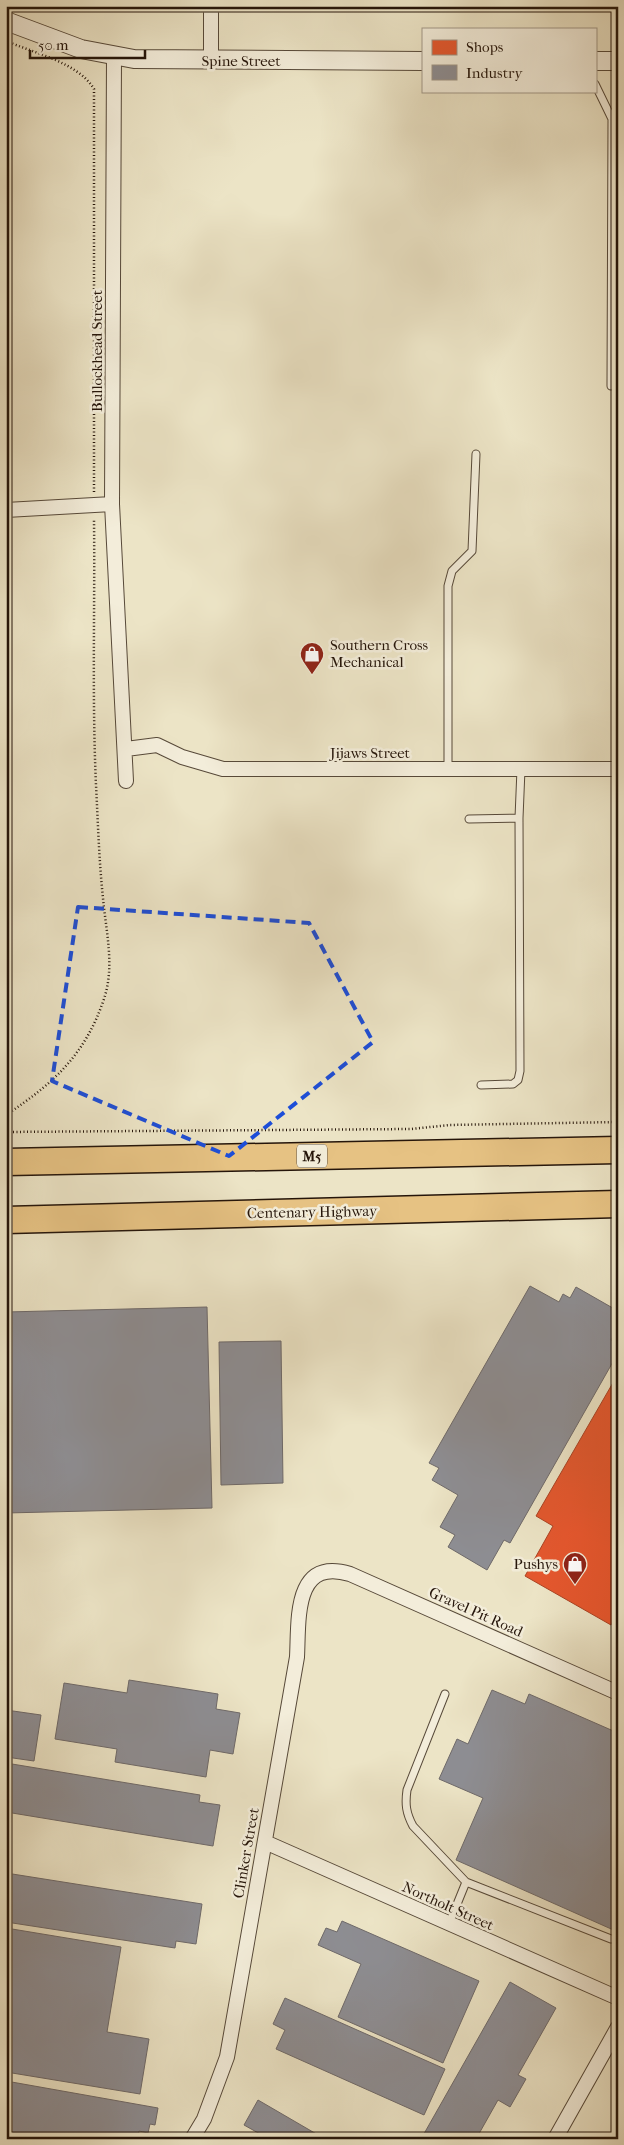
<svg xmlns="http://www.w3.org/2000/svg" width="624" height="2145" font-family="'IM FELL French Canon',serif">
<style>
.shops{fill:#e4572e;stroke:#ab4323}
.industry{fill:#8d8d92;stroke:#6e6969}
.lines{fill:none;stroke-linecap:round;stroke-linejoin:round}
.service-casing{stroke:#574939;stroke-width:9}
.minor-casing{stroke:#574939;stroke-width:16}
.tertiary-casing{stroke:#574939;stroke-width:20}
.motorway-casing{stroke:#25150a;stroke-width:29}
.path{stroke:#25150a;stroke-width:2.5;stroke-dasharray:1 2.5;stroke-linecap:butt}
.service{stroke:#f3edda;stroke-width:7}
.minor{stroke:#f3edda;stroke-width:14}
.tertiary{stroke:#f3edda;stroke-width:18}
.motorway{stroke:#e6c283;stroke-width:26}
.marked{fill:none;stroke:#1d4ed8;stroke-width:4;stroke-dasharray:10 6;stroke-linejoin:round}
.labels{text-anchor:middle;stroke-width:5;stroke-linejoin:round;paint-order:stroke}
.shield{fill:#f3edda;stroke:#635648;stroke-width:1}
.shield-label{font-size:14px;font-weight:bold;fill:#25150a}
.street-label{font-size:15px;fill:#25150a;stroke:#f3edda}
.poi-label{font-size:15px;fill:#25150a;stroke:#f3edda;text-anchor:start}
</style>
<rect width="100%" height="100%" fill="#ece4c6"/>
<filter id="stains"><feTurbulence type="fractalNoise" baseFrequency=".004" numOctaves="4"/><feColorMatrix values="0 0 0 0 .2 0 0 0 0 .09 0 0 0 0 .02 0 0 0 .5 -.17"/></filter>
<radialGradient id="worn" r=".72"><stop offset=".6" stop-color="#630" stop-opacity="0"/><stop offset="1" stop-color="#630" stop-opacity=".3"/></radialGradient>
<!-- shops -->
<path class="shops" d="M 618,1374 L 618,1612 L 611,1625 L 525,1576 L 553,1526 L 536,1516 Z"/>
<!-- industry -->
<path class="industry" d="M 530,1286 L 559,1302 L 563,1294 L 570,1298 L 576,1287 L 618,1311 L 618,1328 L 611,1340 L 618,1344 L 618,1353 L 510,1543 L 504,1540 L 487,1570 L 448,1547 L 455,1535 L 440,1527 L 458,1495 L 432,1480 L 439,1468 L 429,1463 Z
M 207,1307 L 212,1508 L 6,1513 L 6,1312 Z
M 281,1341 L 283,1483 L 221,1485 L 219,1342 Z
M 129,1680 L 218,1694 L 216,1709 L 240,1713 L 233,1754 L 210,1750 L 206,1777 L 115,1762 L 117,1749 L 55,1739 L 64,1683 L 127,1693 Z
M 492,1690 L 525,1704 L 529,1694 L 618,1733 L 618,1932 L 456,1860 L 483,1798 L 439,1779 L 457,1739 L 468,1744 Z
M 6,1710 L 41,1715 L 34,1761 L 6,1757 Z
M 12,1764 L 200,1795 L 199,1802 L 220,1805 L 213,1846 L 6,1812 Z
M 6,1873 L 202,1904 L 196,1944 L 176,1941 L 175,1948 L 6,1922 Z
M 342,1921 L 479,1981 L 443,2063 L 338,2017 L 361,1964 L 318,1945 L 326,1928 L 337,1932 Z
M 6,1928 L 121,1947 L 107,2032 L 149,2039 L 140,2094 L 6,2072 Z
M 510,1982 L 556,2008 L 518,2075 L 526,2079 L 510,2107 L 498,2100 L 476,2139 L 421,2139 Z
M 285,1998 L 445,2069 L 424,2115 L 276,2049 L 285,2030 L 273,2024 Z
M 6,2081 L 158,2108 L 155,2125 L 150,2124 L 148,2133 L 139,2131 L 138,2139 L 6,2139 Z
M 258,2100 L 325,2139 L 269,2139 L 244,2125 Z"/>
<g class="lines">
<!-- service casing -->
<g class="service-casing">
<path id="service" d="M 595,84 L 612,119 L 618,105
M 611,386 L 612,119
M 448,769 L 448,586 L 452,571 L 472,551 L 476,454
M 469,819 L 519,818 L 521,769
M 481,1085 L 513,1084 L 518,1080 L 520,1071 L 519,818
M 445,1694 L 407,1790 C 405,1804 406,1813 413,1826 L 466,1882 L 611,1939
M 449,1924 L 466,1882"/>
</g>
<!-- minor casing -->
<g class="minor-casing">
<path id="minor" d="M 114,57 L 112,504 L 126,781
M 211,61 L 211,6
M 6,510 L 112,504
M 126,749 L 157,745 L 182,757 L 223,769 L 618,769
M 265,1842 L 618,1998
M 192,2139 L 204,2119 L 227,2057 L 297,1657 C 299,1620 293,1557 350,1574 L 618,1693
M 555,2139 L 618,2027"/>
</g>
<!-- tertiary casing -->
<g class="tertiary-casing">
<path id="tertiary" d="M 6,21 L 81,49 L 134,59 L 423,61
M 595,61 L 618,61"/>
</g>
<!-- motorway casing -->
<g class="motorway-casing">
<path id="motorway" d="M 6,1162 L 618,1150
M 6,1220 L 618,1204"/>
</g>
<!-- path -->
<path class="path" d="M 6,41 C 34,53 79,63 94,89 L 94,492
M 6,1115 C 54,1083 85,1055 104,999 C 115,966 106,932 103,898 C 99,861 98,823 96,785 C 92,697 95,608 94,520
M 6,1132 L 411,1129 L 450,1125 L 618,1122"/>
<!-- service -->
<use href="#service" class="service"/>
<!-- minor -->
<use href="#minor" class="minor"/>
<!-- tertiary -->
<use href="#tertiary" class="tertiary"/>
<!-- motorway -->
<use href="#motorway" class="motorway"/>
</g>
<!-- marked area -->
<path class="marked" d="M 78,907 L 309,923 L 373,1042 L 229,1156 L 52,1081 Z"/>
<!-- icons -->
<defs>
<g id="shop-pin" transform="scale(1.25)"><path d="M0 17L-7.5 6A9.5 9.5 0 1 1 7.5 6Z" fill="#8f2418" stroke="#f3edda"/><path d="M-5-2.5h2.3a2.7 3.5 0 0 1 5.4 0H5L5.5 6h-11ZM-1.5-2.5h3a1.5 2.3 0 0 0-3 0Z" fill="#fff"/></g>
</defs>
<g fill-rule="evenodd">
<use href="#shop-pin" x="312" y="654"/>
<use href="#shop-pin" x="575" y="1564"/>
</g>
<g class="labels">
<!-- shield labels -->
<rect class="shield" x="297" y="1144.5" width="30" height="23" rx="4"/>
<g class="shield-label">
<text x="312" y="1161">M5</text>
</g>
<!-- street labels -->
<g class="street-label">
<text x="241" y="66">Spine Street</text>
<text transform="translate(97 351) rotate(-90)" y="5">Bullockhead Street</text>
<text x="370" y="758">Jijaws Street</text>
<text transform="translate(312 1212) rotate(-1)" y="5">Centenary Highway</text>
<text transform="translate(476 1612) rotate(24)" y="5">Gravel Pit Road</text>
<text transform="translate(246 1853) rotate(-80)" y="5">Clinker Street</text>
<text transform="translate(448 1906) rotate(24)" y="5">Northolt Street</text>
</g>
<!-- poi labels -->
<g class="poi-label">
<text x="330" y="650">Southern Cross<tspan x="330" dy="17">Mechanical</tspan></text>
<text x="558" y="1569" text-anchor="end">Pushys</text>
</g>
</g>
<!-- margin -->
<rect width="624" height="2145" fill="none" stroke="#ece4c6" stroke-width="25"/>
<rect x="8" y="8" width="609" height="2130" fill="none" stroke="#25150a" stroke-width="2.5"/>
<rect x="12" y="12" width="599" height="2120" fill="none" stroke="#25150a"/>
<!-- legend -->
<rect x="422" y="28" width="175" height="65" fill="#f3edda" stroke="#a19787"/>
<rect x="432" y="40" width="25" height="15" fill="#e4572e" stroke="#a19787"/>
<text x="466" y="52" font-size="15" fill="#25150a">Shops</text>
<rect x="432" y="65" width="25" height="15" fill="#8d8d92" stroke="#a19787"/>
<text x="466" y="78" font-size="15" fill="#25150a">Industry</text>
<!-- scale -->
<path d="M30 50v8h115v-8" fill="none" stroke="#25150a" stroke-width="2.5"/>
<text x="38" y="50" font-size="15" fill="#25150a" stroke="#f3edda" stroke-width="4" paint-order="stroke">50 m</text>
<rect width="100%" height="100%" filter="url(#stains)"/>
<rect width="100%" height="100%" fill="url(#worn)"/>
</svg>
